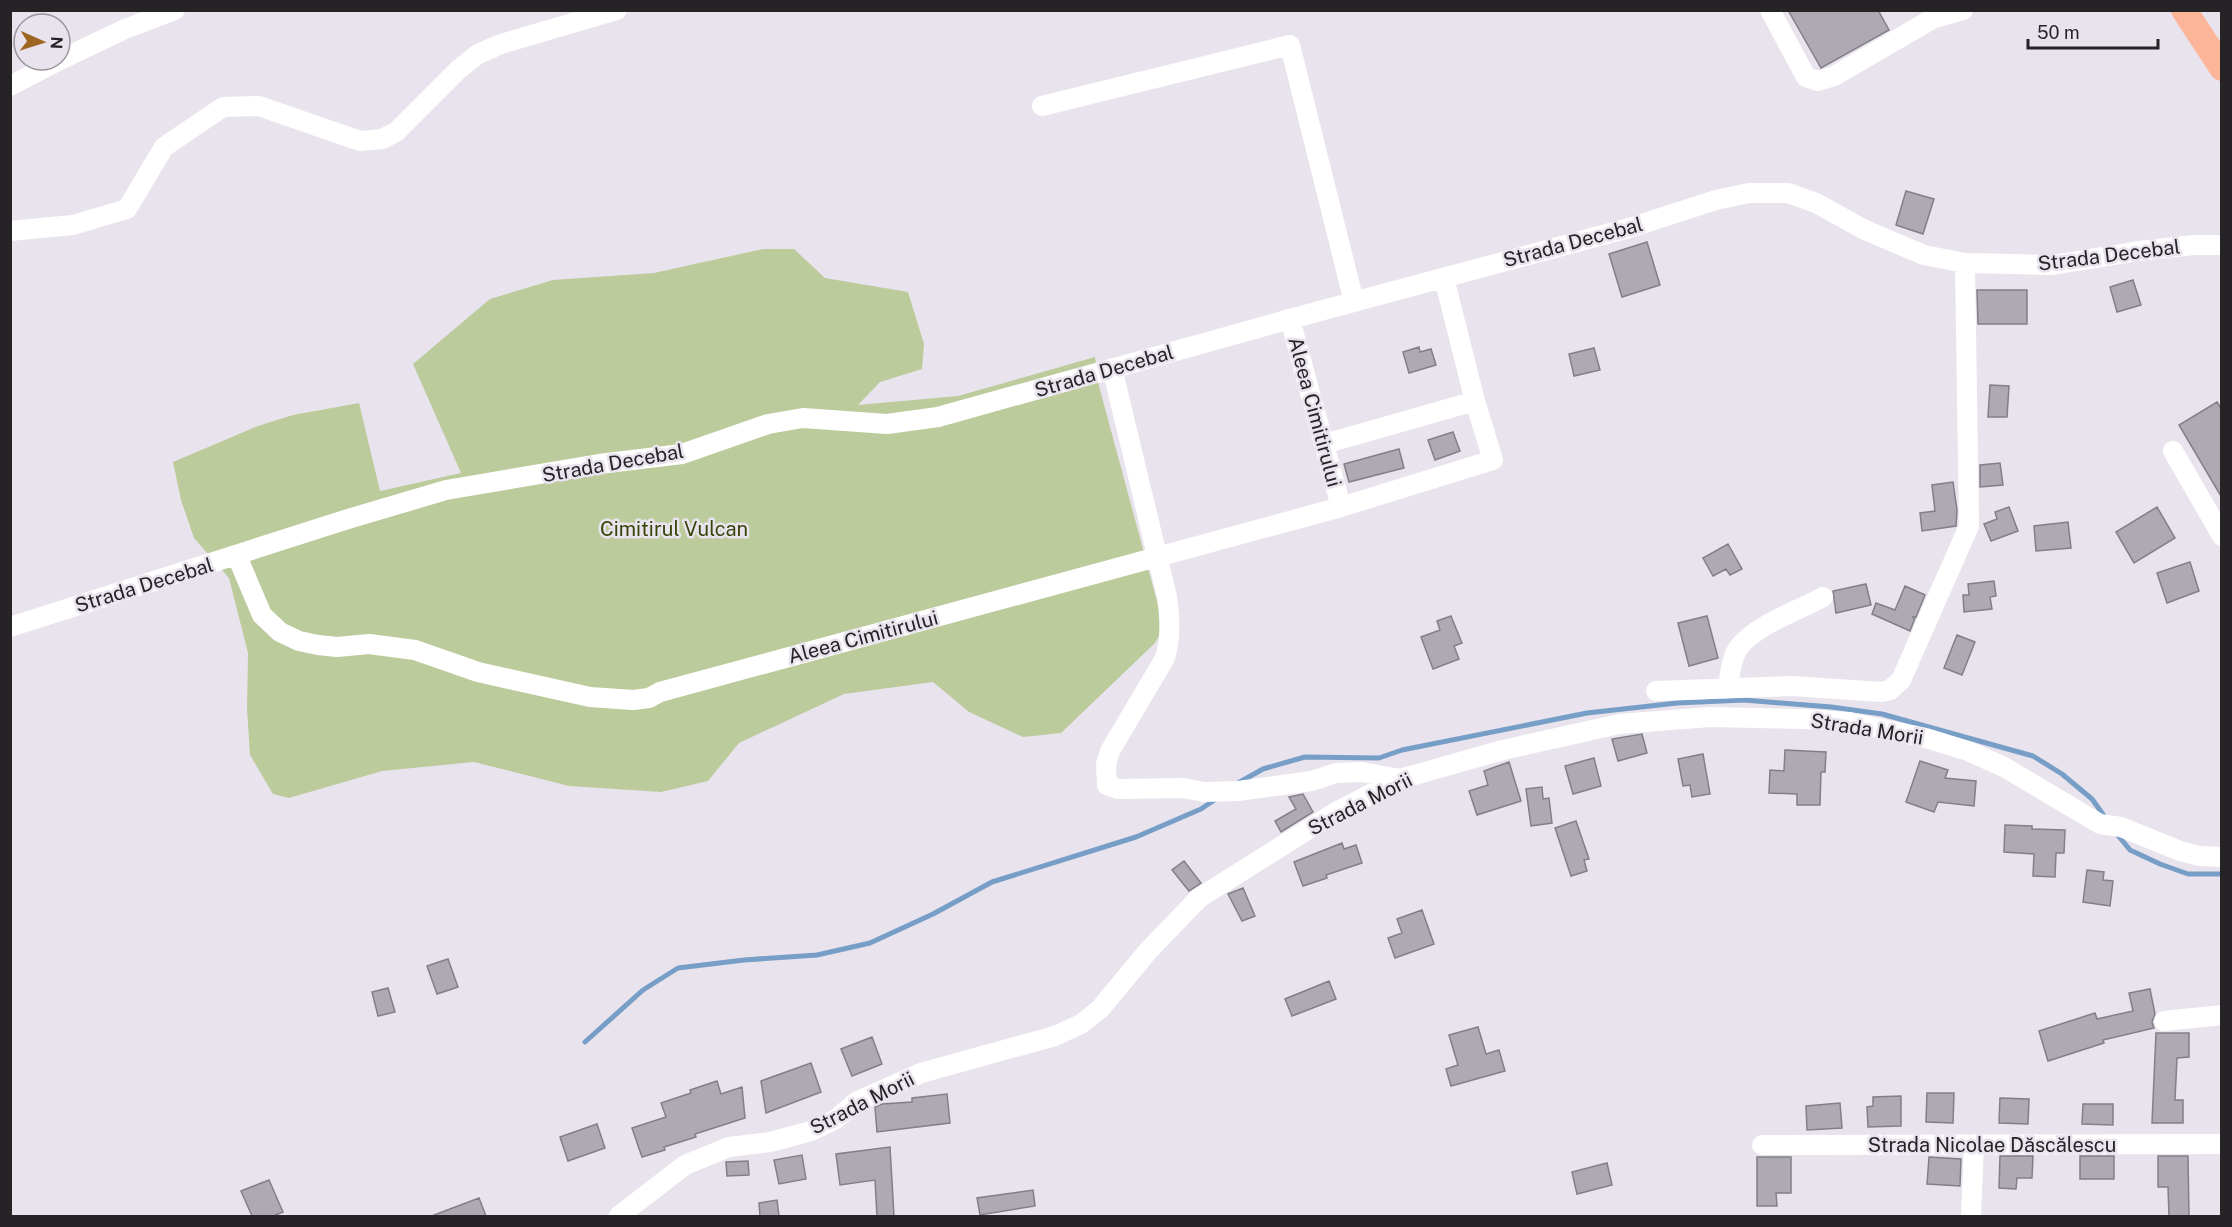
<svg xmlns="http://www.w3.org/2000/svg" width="2232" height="1227" font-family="'Public Sans',sans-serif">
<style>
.green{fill:#bccb9c}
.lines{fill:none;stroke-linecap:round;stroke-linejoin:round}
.stream{stroke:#779ec6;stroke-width:5}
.building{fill:#aeaab4;stroke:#827f88;stroke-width:1.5}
.minor{stroke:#fff;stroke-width:20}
.major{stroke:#fcb599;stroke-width:26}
.labels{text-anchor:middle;stroke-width:5;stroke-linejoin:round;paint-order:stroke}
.street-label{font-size:20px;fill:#252326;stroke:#e9e3ed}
.park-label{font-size:20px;fill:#364408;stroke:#e9e3ed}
</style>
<rect width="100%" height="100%" fill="#e9e3ed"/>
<!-- green -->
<path class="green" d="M 763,249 L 794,249 L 825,278 L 908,292 L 924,344 L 922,369 L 880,382 L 858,405 L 958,396 L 1095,357 L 1099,386 L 1164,627 L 1155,643 L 1061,733 L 1023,737 L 969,712 L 933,682 L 844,694 L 739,743 L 708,781 L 661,792 L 569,786 L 474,762 L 382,771 L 289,798 L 273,794 L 250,755 L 247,709 L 248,653 L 229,578 L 194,538 L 181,500 L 173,462 L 258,426 L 293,415 L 359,403 L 380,491 L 461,473 L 413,364 L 490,299 L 553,280 L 654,273 Z"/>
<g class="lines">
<!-- stream -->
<path class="stream" d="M 1238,783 L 1263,769 L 1305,757 L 1379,758 L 1402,750 L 1587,713 L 1677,703 L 1744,700 L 1831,707 L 1882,714 L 2033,756 L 2062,774 L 2092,799 L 2107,820
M 2116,833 L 2130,850 L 2160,864 L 2188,874 L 2222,874
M 585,1042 L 643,990 L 678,968 L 744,960 L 817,955 L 870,943 L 933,914 L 992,882 L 1136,837 L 1201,809 L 1216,799"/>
</g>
<!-- building -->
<path class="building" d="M 1788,10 L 1878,10 L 1889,30 L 1821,68 Z
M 1906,191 L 1934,199 L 1923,234 L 1896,225 Z
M 1647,242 L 1660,285 L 1622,297 L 1609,254 Z
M 2133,280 L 2141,305 L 2117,312 L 2110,287 Z
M 1977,290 L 2027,290 L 2027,324 L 1978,324 Z
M 1419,347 L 1420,352 L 1431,349 L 1436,365 L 1409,373 L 1403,352 Z
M 1594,348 L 1600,370 L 1574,376 L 1569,354 Z
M 1990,385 L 2009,386 L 2007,417 L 1988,417 Z
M 2217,402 L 2222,410 L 2222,498 L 2179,425 Z
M 1453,432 L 1460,451 L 1435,460 L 1428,440 Z
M 1399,449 L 1404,468 L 1349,482 L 1344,464 Z
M 2000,463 L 2003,485 L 1980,487 L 1980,465 Z
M 1953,482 L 1957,510 L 1956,526 L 1922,531 L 1920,513 L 1935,511 L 1932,485 Z
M 2009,507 L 2018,531 L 1991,541 L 1984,524 L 1997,519 L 1995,512 Z
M 2157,507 L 2175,538 L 2134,563 L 2116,532 Z
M 2068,522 L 2071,548 L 2036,551 L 2034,526 Z
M 1728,544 L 1742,569 L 1730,575 L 1726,569 L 1713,576 L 1703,558 Z
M 2190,562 L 2199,591 L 2167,603 L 2157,573 Z
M 1994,581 L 1996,596 L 1990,597 L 1992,609 L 1964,612 L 1963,595 L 1969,595 L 1968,584 Z
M 1866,584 L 1871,605 L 1836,613 L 1833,591 Z
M 1905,586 L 1925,595 L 1916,617 L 1912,617 L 1915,618 L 1910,631 L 1872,614 L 1876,603 L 1895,610 Z
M 1451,616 L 1462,643 L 1454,646 L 1459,659 L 1433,669 L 1421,637 L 1440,630 L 1437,621 Z
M 1707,616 L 1718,658 L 1689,666 L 1678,623 Z
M 1957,635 L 1975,642 L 1962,675 L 1944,668 Z
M 1642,734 L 1647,753 L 1618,761 L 1612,739 Z
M 1785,750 L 1826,752 L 1825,772 L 1821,772 L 1820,805 L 1797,805 L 1797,794 L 1769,793 L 1770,770 L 1784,771 Z
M 1703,754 L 1710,794 L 1692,797 L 1690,785 L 1683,786 L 1678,759 Z
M 1594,758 L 1601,786 L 1573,794 L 1565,766 Z
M 1920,761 L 1948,770 L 1945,778 L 1976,781 L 1974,806 L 1938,802 L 1934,812 L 1906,802 Z
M 1509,762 L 1521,801 L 1477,815 L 1469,791 L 1488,785 L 1484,771 Z
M 1542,787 L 1543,799 L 1549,798 L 1552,823 L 1531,826 L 1526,789 Z
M 1303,794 L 1313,812 L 1281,832 L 1275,821 L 1296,809 L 1289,797 Z
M 1576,821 L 1589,859 L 1584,860 L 1587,871 L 1571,876 L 1555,828 Z
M 2005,825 L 2032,826 L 2032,829 L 2065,830 L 2064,853 L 2056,853 L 2055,877 L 2033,876 L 2034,854 L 2004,852 Z
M 1342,843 L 1344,849 L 1356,845 L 1362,863 L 1326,875 L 1327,878 L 1303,886 L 1294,862 Z
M 1184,861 L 1201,883 L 1189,891 L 1172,870 Z
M 2087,870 L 2104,872 L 2103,880 L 2113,881 L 2110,906 L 2083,902 Z
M 1243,888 L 1255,916 L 1242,921 L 1228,894 Z
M 1422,910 L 1434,944 L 1395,958 L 1388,938 L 1402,933 L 1397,919 Z
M 448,959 L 458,987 L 437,994 L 427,966 Z
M 1329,981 L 1336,999 L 1292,1016 L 1285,999 Z
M 388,988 L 395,1012 L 378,1016 L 372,992 Z
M 2150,989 L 2155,1014 L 2152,1022 L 2154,1028 L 2103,1040 L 2104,1043 L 2048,1061 L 2039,1031 L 2095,1013 L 2097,1019 L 2133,1011 L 2129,993 Z
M 1478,1027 L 1486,1054 L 1499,1050 L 1505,1071 L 1451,1086 L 1446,1069 L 1458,1065 L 1449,1035 Z
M 2156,1033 L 2189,1033 L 2189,1057 L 2177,1058 L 2175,1100 L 2183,1100 L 2183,1123 L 2152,1123 Z
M 872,1037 L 882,1064 L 852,1076 L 841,1049 Z
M 811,1063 L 821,1092 L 766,1113 L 761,1081 Z
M 717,1081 L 721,1094 L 742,1087 L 745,1118 L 695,1134 L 696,1137 L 664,1147 L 665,1150 L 642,1157 L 632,1128 L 666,1117 L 661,1103 L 691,1093 L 690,1090 Z
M 1927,1093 L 1954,1093 L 1953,1123 L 1926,1122 Z
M 947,1094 L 950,1123 L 877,1132 L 875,1107 L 882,1104 L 912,1102 L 912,1098 Z
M 1901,1096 L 1901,1126 L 1868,1127 L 1867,1107 L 1873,1106 L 1873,1097 Z
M 2000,1098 L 2029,1099 L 2028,1124 L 1999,1123 Z
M 1840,1103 L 1842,1128 L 1807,1130 L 1806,1106 Z
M 2083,1104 L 2113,1104 L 2113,1125 L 2082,1124 Z
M 597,1124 L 605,1148 L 568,1161 L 560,1137 Z
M 890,1147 L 894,1216 L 877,1216 L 875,1180 L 840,1185 L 836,1154 Z
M 802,1155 L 806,1179 L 779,1184 L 774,1160 Z
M 2000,1156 L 2033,1156 L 2032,1178 L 2017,1178 L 2016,1189 L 1999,1188 Z
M 2080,1156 L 2114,1156 L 2114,1179 L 2080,1179 Z
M 2158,1156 L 2188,1156 L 2189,1216 L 2169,1216 L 2168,1187 L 2158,1187 Z
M 1757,1157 L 1791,1157 L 1791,1193 L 1776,1193 L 1777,1206 L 1757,1206 Z
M 1929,1157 L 1961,1159 L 1960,1186 L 1927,1184 Z
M 748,1161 L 749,1175 L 727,1176 L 726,1162 Z
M 1607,1163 L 1612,1185 L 1577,1194 L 1572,1172 Z
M 269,1180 L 283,1212 L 273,1216 L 252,1216 L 241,1191 Z
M 1033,1190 L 1035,1206 L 980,1215 L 977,1198 Z
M 479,1198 L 486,1216 L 434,1216 L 434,1215 Z
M 777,1200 L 779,1216 L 760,1216 L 759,1203 Z"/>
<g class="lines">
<!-- minor -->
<path class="minor" d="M 1770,10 L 1806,77 L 1818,81 L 1834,76 L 1934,18 L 1963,10
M 60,60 L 125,29 L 175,10
M 10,86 L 60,60
M 1042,106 L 1290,45 L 1354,302
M 10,231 L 73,225 L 127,209 L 164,147 L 223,107 L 259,106 L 360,141 L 382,139 L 396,132 L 458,70 L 478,54 L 501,44 L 617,10
M 1112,368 L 1167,597 C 1170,619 1171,637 1165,658 L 1110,751 L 1106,764 L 1107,785 L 1118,789 L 1183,788 L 1204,792 L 1238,791 L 1312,781 L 1336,773 L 1362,772 L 1400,779
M 1324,444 L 1475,401 L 1444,278
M 2173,451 L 2222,536
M 1341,507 L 1493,460 L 1475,401
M 237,556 L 262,615 L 280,632 L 299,641 L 318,645 L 337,647 L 369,644 L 415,650 L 478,672 L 590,697 L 633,700 L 649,698 L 660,692 L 1341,507 L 1290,319
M 10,627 L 348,519 L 446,490 L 599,464 L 682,454 L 768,424 L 803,418 L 887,424 L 938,417 L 1290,319 L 1629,228 L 1716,200 L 1749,193 L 1788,193 L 1816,203 L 1865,230 L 1924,255 L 1965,263 L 2052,265 L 2139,251 L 2194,245 L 2222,245
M 1728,687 C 1730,674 1731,658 1739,647 C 1757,624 1798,611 1823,597
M 1656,691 L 1792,686 L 1882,692 L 1890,690 L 1901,680 L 1969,526 L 1965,263
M 2164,1021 L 2222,1015
M 1762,1145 L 2222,1144
M 619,1216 L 685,1165 L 729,1147 L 770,1142 L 811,1131 L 836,1119 L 856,1102 L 921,1073 L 1055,1036 L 1081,1024 L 1100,1009 L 1148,951 L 1199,898 L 1336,812 L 1400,779 L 1503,750 L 1619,724 L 1710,717 L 1805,719 L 1849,722 L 1926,738 L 1968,751 L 2004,767 L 2100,824 L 2121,827 L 2180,851 L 2200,856 L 2222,857
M 1971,1216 L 1974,1144"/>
<!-- major -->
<path class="major" d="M 2184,10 L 2222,68"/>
</g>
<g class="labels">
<!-- street labels -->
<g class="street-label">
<text transform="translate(1573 242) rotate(-15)" y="7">Strada Decebal</text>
<text transform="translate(2109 255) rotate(-7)" y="7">Strada Decebal</text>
<text transform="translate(1104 371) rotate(-16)" y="7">Strada Decebal</text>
<text transform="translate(1315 412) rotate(75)" y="7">Aleea Cimitirului</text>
<text transform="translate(613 463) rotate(-10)" y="7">Strada Decebal</text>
<text transform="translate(144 585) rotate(-17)" y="7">Strada Decebal</text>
<text transform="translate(863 637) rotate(-15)" y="7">Aleea Cimitirului</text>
<text transform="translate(1867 729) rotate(9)" y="7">Strada Morii</text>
<text transform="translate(1360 804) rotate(-27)" y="7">Strada Morii</text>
<text transform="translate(862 1103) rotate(-27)" y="7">Strada Morii</text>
<text x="1992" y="1152">Strada Nicolae Dăscălescu</text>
</g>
<!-- park labels -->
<g class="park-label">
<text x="674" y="536">Cimitirul Vulcan</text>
</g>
</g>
<!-- border -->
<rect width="2232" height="1227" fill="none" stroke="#252326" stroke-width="24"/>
<!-- north arrow -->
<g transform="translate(42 42) rotate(93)"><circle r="28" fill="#e9e3ed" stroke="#9b969d" stroke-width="1.5"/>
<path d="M0-4.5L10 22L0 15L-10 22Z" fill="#9e6623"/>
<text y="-9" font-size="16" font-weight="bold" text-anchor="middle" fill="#252326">N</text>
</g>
<!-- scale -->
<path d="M2028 39v9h130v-9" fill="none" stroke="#252326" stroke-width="3"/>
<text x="2037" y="39" font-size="18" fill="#252326" stroke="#e9e3ed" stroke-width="4.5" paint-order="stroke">50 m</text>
</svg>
